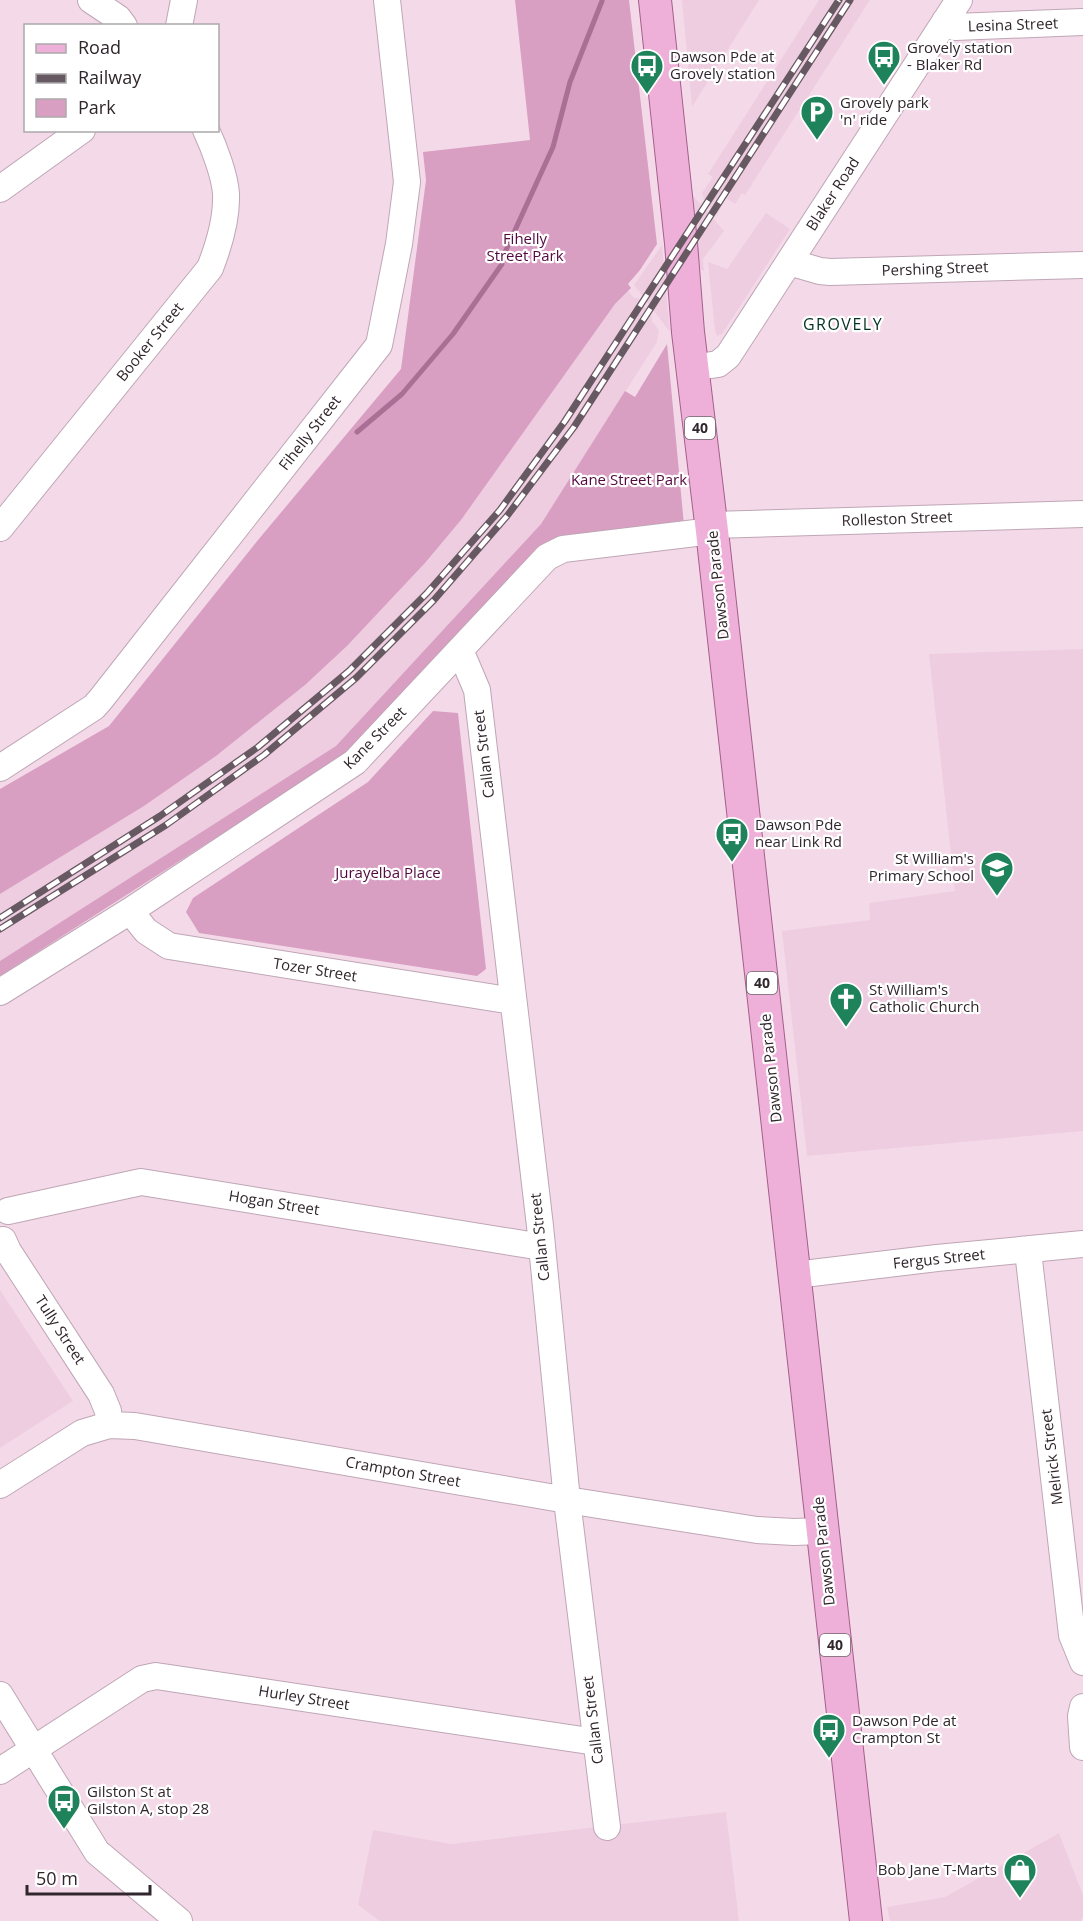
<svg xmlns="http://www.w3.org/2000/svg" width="1083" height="1921" font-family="'Open Sans',sans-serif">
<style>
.built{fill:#eecde1}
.green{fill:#d89fc2}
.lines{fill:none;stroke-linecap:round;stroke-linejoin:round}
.stream{stroke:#ab6f95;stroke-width:5}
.minor-casing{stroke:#bfa6b5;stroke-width:28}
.major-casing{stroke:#a45e8b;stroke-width:34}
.minor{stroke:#fff;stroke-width:26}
.major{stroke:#eeb0d8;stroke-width:32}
.rail-casing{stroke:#675961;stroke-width:7}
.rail{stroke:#fff;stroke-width:4.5;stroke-dasharray:14;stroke-linecap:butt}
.labels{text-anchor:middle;stroke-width:4.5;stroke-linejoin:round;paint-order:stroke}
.shield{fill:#fff;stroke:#6e676b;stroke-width:1.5}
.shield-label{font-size:14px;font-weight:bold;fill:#30262c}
.street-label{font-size:15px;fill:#30262c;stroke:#fff}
.poi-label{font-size:15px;fill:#30262c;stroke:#fff;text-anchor:start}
.park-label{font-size:15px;fill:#53083f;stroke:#fff}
.neighbourhood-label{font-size:16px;letter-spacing:1.5px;fill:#023220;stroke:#fff}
</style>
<rect width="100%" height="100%" fill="#f4dae9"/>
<!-- built -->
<path class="built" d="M 682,0 L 759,0 L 692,107 Z
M 819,0 L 870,0 L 745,195 L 742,193 L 735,204 L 726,198 L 717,215 L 705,202 L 702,193 L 713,177 L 708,174 Z
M 688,190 L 724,231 L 703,259 L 704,271 L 700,269 Z
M 766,213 L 790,229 L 722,334 L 717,336 L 715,331 L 708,262 L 727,269 Z
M 662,245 L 670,332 L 634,285 Z
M 628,291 L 634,298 L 638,298 L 652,317 L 652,321 L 659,330 L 657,342 L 541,524 L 352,731 L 336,746 L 320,758 L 0,961 L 0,894 L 144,806 L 216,756 L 305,685 L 347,646 L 425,563 L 461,520 L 615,304 Z
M 1083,649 L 1083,1131 L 807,1156 L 782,931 L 870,920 L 869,903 L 955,891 L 929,654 Z
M 0,1290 L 73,1401 L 0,1448 Z
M 726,1812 L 739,1921 L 380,1921 L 358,1905 L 373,1830 L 451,1844 Z
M 1059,1833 L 1083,1895 L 1083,1916 L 1081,1921 L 890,1921 L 887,1907 L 945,1897 Z"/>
<!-- green -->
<path class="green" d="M 515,0 L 629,0 L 657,244 L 640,270 L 628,284 L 631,288 L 615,304 L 461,520 L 425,563 L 347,646 L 305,685 L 216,756 L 144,806 L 0,894 L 0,789 L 109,726 L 258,540 L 401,369 L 426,180 L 423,152 L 530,140 Z
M 667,344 L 684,525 L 573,536 L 356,748 L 0,976 L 0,961 L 336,746 L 541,524 L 625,391 L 635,397 Z
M 433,711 L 458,713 L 486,969 L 477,976 L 199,933 L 186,912 L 193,898 L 368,782 Z"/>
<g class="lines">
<!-- stream -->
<path class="stream" d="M 506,250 L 553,147 L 570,82 L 602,1
M 357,432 L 402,394 L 453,334 L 502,264"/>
<!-- minor casing -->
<g class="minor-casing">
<path id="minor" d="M 91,0 L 118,18 L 124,26
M 945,21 L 955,27 L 1083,22
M 179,26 L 184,0
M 0,189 L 82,130
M 789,262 L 820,271 L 830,272 L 1083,265
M 692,368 L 718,364 L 728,356 L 959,0
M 712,525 L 1083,514
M 0,528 L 210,268 C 219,245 227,218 226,194 C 225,176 214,147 206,130
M 460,650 L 477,690 L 540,1226 L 567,1500 L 607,1827
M 0,768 L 94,707 L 101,699 L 379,345 L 399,244 L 407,182 L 387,0
M 130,911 L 146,931 L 169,946 L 513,1001
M 0,992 L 130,911 L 355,762 L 547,557 L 563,549 L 712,531
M 8,1211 L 141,1182 L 542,1247
M 3,1240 L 8,1251 L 101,1394 L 108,1411 L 109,1425
M 1028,1251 L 1072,1635 L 1083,1662
M 795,1275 L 937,1258 L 1083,1244
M 0,1485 L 82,1433 L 109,1425 L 135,1426 L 567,1500 L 757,1530 L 794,1532 L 822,1531
M 0,1695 L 97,1852 L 179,1921
M 1083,1707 L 1081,1716 L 1083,1747
M 0,1771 L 142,1679 L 156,1676 L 596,1742"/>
</g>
<!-- major casing -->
<g class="major-casing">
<path id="major" d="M 655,0 L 681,243 L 688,332 L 712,531 L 866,1921"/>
</g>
<!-- minor -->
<use href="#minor" class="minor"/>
<!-- major -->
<use href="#major" class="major"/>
<!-- rail casing -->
<g class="rail-casing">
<path id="rail" d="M 0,918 L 160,816 L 258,747 L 349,671 L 427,593 L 500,510 L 565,421 L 839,0
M 0,929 L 166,825 L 264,755 L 356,678 L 434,600 L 507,516 L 574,427 L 850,0"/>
</g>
<!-- rail -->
<use href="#rail" class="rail"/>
</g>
<!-- icons -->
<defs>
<g id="bus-pin" transform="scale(1.725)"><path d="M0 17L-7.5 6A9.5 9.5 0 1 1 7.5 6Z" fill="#1e825b" stroke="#fff"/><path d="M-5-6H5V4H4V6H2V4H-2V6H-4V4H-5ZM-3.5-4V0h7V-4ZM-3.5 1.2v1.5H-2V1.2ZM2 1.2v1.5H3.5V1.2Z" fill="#fff"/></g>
<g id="parking-pin" transform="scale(1.725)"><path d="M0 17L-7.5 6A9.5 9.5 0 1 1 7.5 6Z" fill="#1e825b" stroke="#fff"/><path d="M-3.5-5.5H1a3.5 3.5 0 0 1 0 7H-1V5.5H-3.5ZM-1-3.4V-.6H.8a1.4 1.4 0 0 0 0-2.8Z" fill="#fff"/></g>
<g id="school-pin" transform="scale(1.725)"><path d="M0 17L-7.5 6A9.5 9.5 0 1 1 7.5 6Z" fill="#1e825b" stroke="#fff"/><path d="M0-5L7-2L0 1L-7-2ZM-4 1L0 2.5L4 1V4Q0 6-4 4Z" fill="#fff"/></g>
<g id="church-pin" transform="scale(1.725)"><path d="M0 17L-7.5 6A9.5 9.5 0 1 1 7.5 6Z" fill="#1e825b" stroke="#fff"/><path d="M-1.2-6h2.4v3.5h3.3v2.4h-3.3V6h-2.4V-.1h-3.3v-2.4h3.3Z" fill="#fff"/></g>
<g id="shop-pin" transform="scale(1.725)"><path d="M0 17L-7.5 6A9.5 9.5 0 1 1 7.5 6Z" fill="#1e825b" stroke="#fff"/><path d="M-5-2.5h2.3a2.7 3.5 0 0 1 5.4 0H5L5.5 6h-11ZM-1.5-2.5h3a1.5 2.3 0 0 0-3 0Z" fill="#fff"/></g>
</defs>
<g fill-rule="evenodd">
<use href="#bus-pin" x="884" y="57"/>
<use href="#bus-pin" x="647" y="66"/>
<use href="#parking-pin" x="817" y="112"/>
<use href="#bus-pin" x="732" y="834"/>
<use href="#school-pin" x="997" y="868"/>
<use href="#church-pin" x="846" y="999"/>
<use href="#bus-pin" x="829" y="1730"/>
<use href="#bus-pin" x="64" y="1801"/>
<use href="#shop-pin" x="1020" y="1870"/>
</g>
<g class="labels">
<!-- shield labels -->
<g class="shield">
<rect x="685" y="417" width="30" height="22" rx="4.5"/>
<rect x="747" y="972" width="30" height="22" rx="4.5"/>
<rect x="820" y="1634" width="30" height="22" rx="4.5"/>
</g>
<g class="shield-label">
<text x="700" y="433">40</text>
<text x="762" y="988">40</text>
<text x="835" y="1650">40</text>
</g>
<!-- street labels -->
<g class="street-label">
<text transform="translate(1013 25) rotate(-2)" y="5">Lesina Street</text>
<text transform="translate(833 194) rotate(-57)" y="5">Blaker Road</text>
<text transform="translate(935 269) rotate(-2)" y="5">Pershing Street</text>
<text transform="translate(150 342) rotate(-51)" y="5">Booker Street</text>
<text transform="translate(310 433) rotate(-52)" y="5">Fihelly Street</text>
<text transform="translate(897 519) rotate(-2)" y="5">Rolleston Street</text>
<text transform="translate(718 585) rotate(-96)" y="5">Dawson Parade</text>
<text transform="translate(375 738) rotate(-45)" y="5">Kane Street</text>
<text transform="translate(484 754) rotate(-97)" y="5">Callan Street</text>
<text transform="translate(315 970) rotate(9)" y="5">Tozer Street</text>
<text transform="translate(771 1068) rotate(-96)" y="5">Dawson Parade</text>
<text transform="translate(274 1203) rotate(9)" y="5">Hogan Street</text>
<text transform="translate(540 1237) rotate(-96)" y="5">Callan Street</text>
<text transform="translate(939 1259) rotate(-6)" y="5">Fergus Street</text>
<text transform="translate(60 1330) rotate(57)" y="5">Tully Street</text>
<text transform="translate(1052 1457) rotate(-97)" y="5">Melrick Street</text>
<text transform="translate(403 1472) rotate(10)" y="5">Crampton Street</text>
<text transform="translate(824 1551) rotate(-96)" y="5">Dawson Parade</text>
<text transform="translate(304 1698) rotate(9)" y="5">Hurley Street</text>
<text transform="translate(593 1720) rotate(-97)" y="5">Callan Street</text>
</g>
<!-- poi labels -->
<g class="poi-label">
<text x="907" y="53">Grovely station<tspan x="907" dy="17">- Blaker Rd</tspan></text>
<text x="670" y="62">Dawson Pde at<tspan x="670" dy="17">Grovely station</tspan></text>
<text x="840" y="108">Grovely park<tspan x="840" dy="17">'n' ride</tspan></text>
<text x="755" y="830">Dawson Pde<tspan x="755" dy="17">near Link Rd</tspan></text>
<text x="974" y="864" text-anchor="end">St William's<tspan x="974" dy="17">Primary School</tspan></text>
<text x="869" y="995">St William's<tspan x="869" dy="17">Catholic Church</tspan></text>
<text x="852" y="1726">Dawson Pde at<tspan x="852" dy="17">Crampton St</tspan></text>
<text x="87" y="1797">Gilston St at<tspan x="87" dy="17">Gilston A, stop 28</tspan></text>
<text x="997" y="1875" text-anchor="end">Bob Jane T-Marts</text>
</g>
<!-- park labels -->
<g class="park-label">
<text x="525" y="244">Fihelly<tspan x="525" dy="17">Street Park</tspan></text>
<text x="629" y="485">Kane Street Park</text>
<text x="388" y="878">Jurayelba Place</text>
</g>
<!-- neighbourhood labels -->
<g class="neighbourhood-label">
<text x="843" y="330">GROVELY</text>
</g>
</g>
<!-- legend -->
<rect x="24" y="24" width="195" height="108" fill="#ffffff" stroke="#aca8ab" stroke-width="1.5"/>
<rect x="36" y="44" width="30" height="9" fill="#eeb0d8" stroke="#aca8ab" stroke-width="1.5"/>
<text x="78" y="54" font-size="18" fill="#30262c">Road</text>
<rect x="36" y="74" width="30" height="9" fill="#675961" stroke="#aca8ab" stroke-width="1.5"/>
<text x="78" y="84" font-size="18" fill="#30262c">Railway</text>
<rect x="36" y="99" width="30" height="18" fill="#d89fc2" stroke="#aca8ab" stroke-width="1.5"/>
<text x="78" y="114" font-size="18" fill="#30262c">Park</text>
<!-- scale -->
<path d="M27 1885v9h123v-9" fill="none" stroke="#30262c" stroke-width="3"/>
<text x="36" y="1885" font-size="18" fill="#30262c" stroke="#ffffff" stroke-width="4.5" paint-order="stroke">50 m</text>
</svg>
